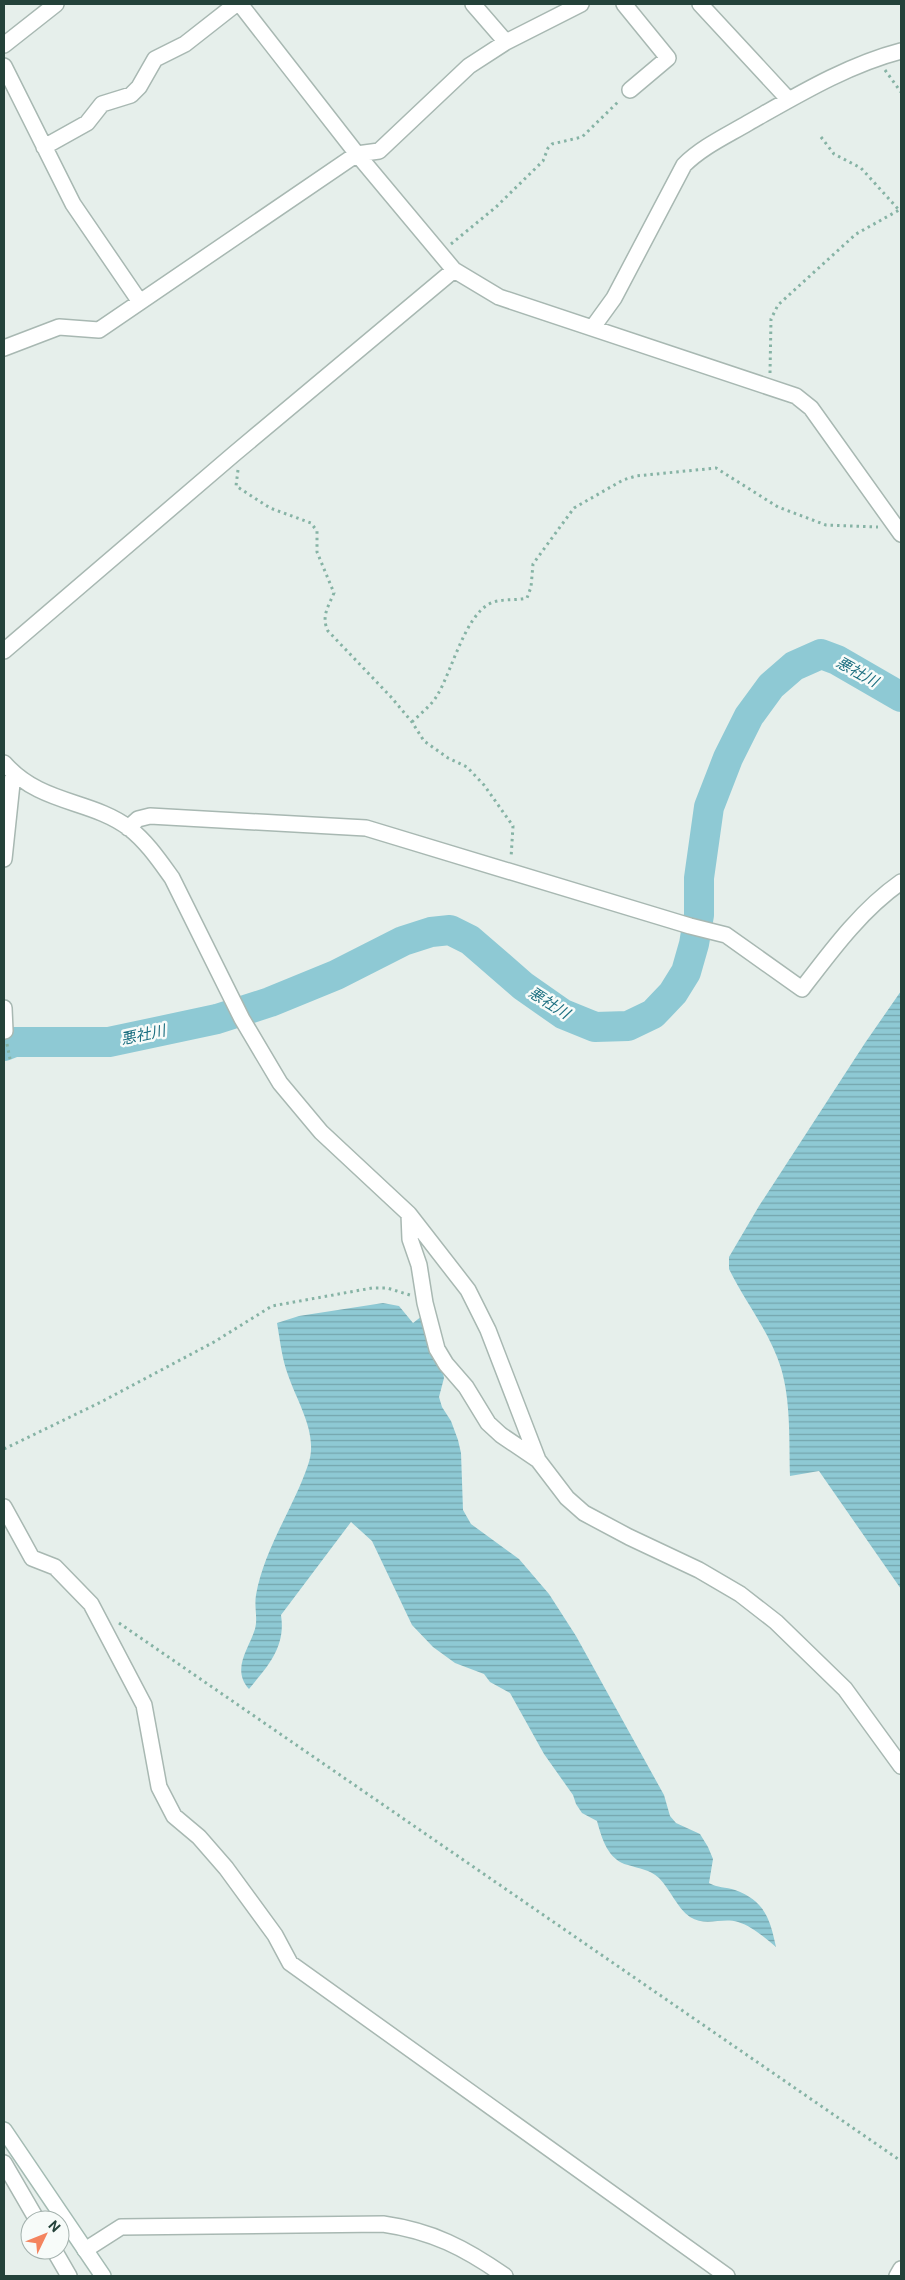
<svg xmlns="http://www.w3.org/2000/svg" width="905" height="2280" font-family="Roboto,'Noto Sans JP',sans-serif">
<style>
.water{fill:url(#water-rules)}
.lines{fill:none;stroke-linecap:round;stroke-linejoin:round}
.river{stroke:#8ec9d4;stroke-width:30}
.minor-casing{stroke:#a8b8b2;stroke-width:18}
.secondary-casing{stroke:#a4bbb3;stroke-width:18}
.path{stroke:#86b3a5;stroke-width:3;stroke-dasharray:2.5 4;stroke-linecap:butt}
.minor{stroke:#fff;stroke-width:15}
.secondary{stroke:#fff;stroke-width:15}
.labels{text-anchor:middle;stroke-width:5;stroke-linejoin:round;paint-order:stroke}
.water-label{font-size:15px;font-style:italic;fill:#1c6f80;stroke:#f7fbf9}
</style>
<defs>
<pattern id="water-rules" width="6" height="5" patternUnits="userSpaceOnUse" patternTransform="scale(1.25)"><rect width="6" height="5" fill="#8ec9d4"/><path d="M0 2.5h6" fill="none" stroke="#74a5ad"/></pattern>
</defs>
<rect width="100%" height="100%" fill="#e6efeb"/>
<!-- water -->
<path class="water" d="M 901,991 L 901,1589 L 819,1471 L 790,1476 C 789,1441 791,1402 781,1368 C 770,1332 745,1302 729,1269 L 729,1257 L 759,1206 L 865,1043 Z
M 383,1303 L 399,1306 L 413,1323 L 422,1316 L 442,1367 L 444,1378 L 439,1397 L 442,1407 L 451,1421 L 458,1440 L 461,1453 L 463,1510 L 471,1524 L 519,1559 L 549,1594 L 576,1636 L 664,1795 L 670,1816 L 676,1823 L 700,1834 L 708,1847 L 713,1859 L 709,1883 C 717,1888 726,1887 735,1890 C 765,1901 770,1919 776,1947 C 765,1938 752,1926 738,1922 C 722,1917 706,1927 690,1917 C 677,1908 670,1889 659,1878 C 649,1869 640,1869 628,1865 C 608,1860 602,1839 597,1821 L 582,1813 L 576,1804 L 573,1795 L 544,1754 L 510,1693 L 490,1682 L 484,1674 L 455,1663 L 433,1647 L 412,1625 L 372,1541 L 351,1522 L 281,1615 C 286,1647 268,1666 249,1689 C 231,1669 249,1649 255,1629 C 258,1618 254,1607 256,1595 C 264,1549 293,1509 308,1465 C 319,1435 298,1404 288,1375 C 282,1359 280,1340 277,1323 L 299,1316 Z"/>
<g class="lines">
<!-- river -->
<path class="river" d="M 4,1046 L 14,1042 L 109,1042 L 217,1019 L 270,1002 L 336,975 L 403,941 L 431,932 L 450,930 L 470,940 L 523,986 L 563,1014 L 595,1027 L 628,1026 L 653,1014 L 673,993 L 686,972 L 694,944 L 699,915 L 699,878 L 709,807 L 728,758 L 749,716 L 771,686 L 794,666 L 821,654 L 837,660 L 901,697"/>
<!-- minor casing -->
<g class="minor-casing">
<path id="minor" d="M 240,4 L 357,154 L 454,270 L 499,297 L 796,396 L 811,408 L 901,534
M 473,4 L 506,42
M 624,4 L 668,58 L 630,90
M 700,4 L 789,100
M 4,45 L 56,4
M 4,66 L 73,204 L 140,302
M 44,147 L 87,123 L 102,104 L 131,95 L 139,87 L 155,59 L 185,44 L 236,4
M 593,327 L 614,298 L 684,165 C 702,147 726,136 748,123 C 796,96 847,65 901,51
M 4,348 L 59,327 L 99,330 L 357,154 L 379,151 L 469,66 L 506,42 L 581,4
M 4,651 L 234,454 L 454,270
M 4,763 C 41,805 90,799 129,828 C 146,841 159,860 172,878 L 242,1019 L 280,1083 L 321,1132 L 409,1214 L 410,1239 L 419,1265 L 425,1303 L 437,1349 L 446,1364 L 466,1387 L 488,1423 L 501,1435 L 538,1460 L 567,1498 L 584,1513 L 629,1537 L 699,1570 L 740,1594 L 776,1622 L 845,1689 L 901,1766
M 128,828 L 138,819 L 150,816 L 366,828 L 690,926 L 726,935 L 802,989 C 831,951 861,910 901,882
M 4,859 L 13,774
M 4,1008 L 5,1031
M 409,1214 L 468,1290 L 488,1330 L 538,1460
M 4,1507 L 32,1558 L 55,1567 L 91,1604 L 144,1705 L 159,1787 L 174,1816 L 199,1837 L 226,1868 L 275,1935 L 290,1963 L 727,2276
M 4,2163 L 37,2220
M 54,2250 L 69,2276
M 85,2250 L 121,2227 L 383,2224 C 432,2231 465,2248 505,2276
M 897,2276 L 901,2269"/>
</g>
<!-- secondary casing -->
<g class="secondary-casing">
<path id="secondary" d="M 4,2130 L 103,2276"/>
</g>
<!-- path -->
<path class="path" d="M 885,70 L 901,92
M 821,137 L 834,154 L 861,168 L 899,210
M 451,244 L 496,207 L 543,161 L 548,148 L 552,144 L 582,137 L 619,101
M 770,373 L 771,319 L 778,305 L 856,234 L 901,209
M 238,470 L 236,486 L 270,508 L 311,523 L 317,531 L 317,552 L 334,593 C 328,607 321,617 328,631 L 391,697 L 412,722 L 424,741 L 448,758 L 467,767 L 484,785 L 513,826 L 511,858
M 412,722 C 421,713 432,705 438,694 C 452,670 465,617 489,604 C 500,598 514,601 527,598 L 531,587 L 533,564 L 574,508 L 623,480 L 636,476 L 716,468 L 778,507 L 826,525 L 878,527
M 7,1044 L 10,1059
M 4,1449 L 101,1402 L 214,1342 L 272,1306 L 372,1288 L 387,1288 L 410,1295
M 119,1623 L 901,2161"/>
<!-- minor -->
<use href="#minor" class="minor"/>
<!-- secondary -->
<use href="#secondary" class="secondary"/>
</g>
<g class="labels">
<!-- water labels -->
<g class="water-label">
<text transform="translate(857 672) rotate(29)" y="5">悪社川</text>
<text transform="translate(549 1003) rotate(32)" y="5">悪社川</text>
<text transform="translate(143 1035) rotate(-12)" y="5">悪社川</text>
</g>
</g>
<!-- border -->
<rect width="905" height="2280" fill="none" stroke="#24423a" stroke-width="10"/>
<!-- north arrow -->
<g transform="translate(45 2235) rotate(47)"><circle r="24" fill="#f7fbf9" stroke="#a3b1ad"/>
<path d="M0-4L9 19L0 12L-9 19Z" fill="#f4845f"/>
<text y="-8" font-size="14" font-weight="bold" text-anchor="middle" fill="#24423a">N</text>
</g>
</svg>
